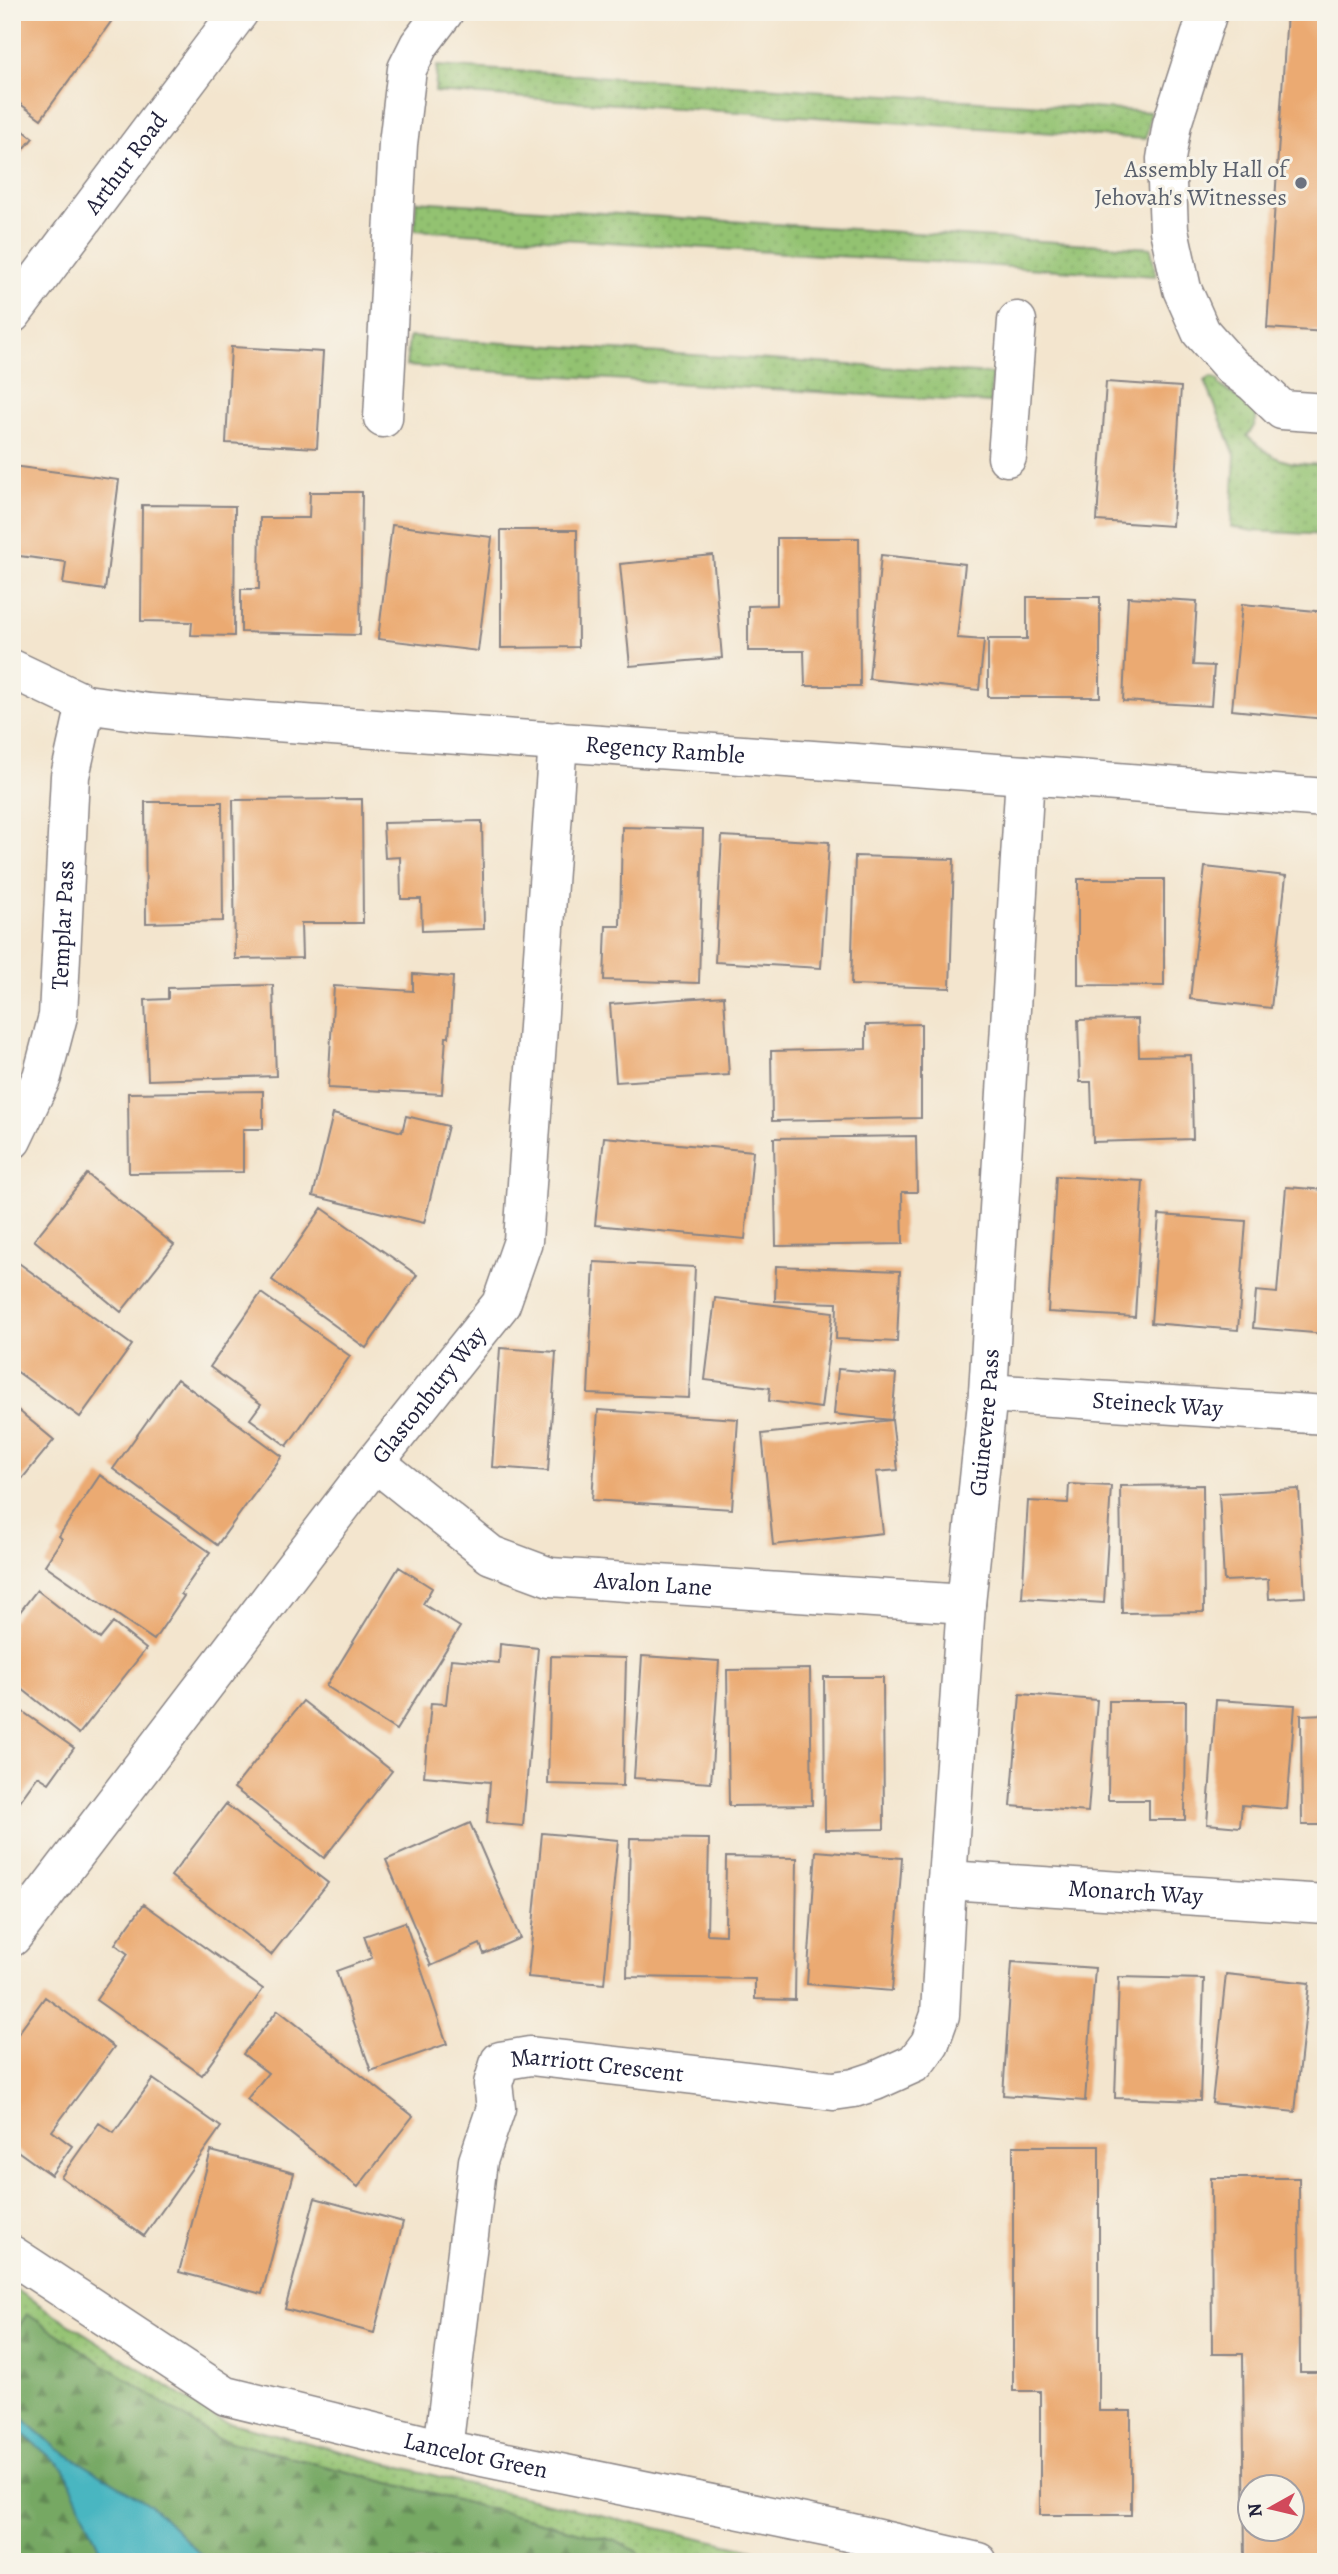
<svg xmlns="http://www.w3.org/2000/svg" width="1338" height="2574" font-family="Alegreya,serif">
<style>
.green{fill:url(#green-dots);stroke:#5a7256;stroke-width:2}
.forest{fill:url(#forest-firs);stroke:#4c654f;stroke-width:2}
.water{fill:#48b6c1;stroke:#356c7e;stroke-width:2}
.building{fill:#ebaa72;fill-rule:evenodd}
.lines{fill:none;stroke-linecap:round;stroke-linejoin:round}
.minor-casing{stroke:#8a8484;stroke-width:41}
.minor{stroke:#fff;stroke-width:38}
.worship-dot{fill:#6b7280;stroke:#f7f3e8;stroke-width:2.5}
.labels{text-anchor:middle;stroke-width:6;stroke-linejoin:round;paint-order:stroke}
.street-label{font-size:24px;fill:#22223b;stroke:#f7f3e8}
.worship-label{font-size:24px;fill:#5b616d;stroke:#f7f3e8;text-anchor:end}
</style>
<defs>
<pattern id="green-dots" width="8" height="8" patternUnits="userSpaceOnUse" patternTransform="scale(1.75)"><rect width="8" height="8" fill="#93c271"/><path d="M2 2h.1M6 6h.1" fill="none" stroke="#7ea663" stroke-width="1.8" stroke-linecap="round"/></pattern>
<pattern id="forest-firs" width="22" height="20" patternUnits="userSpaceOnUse" patternTransform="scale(1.75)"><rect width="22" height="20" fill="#76a863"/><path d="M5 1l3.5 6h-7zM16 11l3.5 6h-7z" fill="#608853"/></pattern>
</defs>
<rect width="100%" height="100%" fill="#f7f3e8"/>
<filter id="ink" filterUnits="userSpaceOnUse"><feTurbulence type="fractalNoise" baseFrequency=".0143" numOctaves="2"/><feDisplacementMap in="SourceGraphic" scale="14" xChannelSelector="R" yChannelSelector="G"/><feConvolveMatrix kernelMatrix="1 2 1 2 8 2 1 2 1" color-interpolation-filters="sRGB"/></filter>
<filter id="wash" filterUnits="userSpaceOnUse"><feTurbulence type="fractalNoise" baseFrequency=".00686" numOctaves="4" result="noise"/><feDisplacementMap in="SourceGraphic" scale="28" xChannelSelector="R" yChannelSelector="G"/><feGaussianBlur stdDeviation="1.57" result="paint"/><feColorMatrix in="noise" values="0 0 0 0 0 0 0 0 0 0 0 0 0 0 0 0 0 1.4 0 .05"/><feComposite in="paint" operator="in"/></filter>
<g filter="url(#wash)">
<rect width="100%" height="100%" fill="#f3e5ce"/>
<!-- green -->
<path class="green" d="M 437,66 L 1151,112 L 1146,139 L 435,92 Z
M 416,201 L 1151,248 L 1156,276 L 415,230 Z
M 409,337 L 992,374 L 990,403 L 406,366 Z
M 1211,377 L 1219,380 L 1219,384 C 1237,403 1274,404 1247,436 C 1279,464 1285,463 1326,465 L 1326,535 L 1253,531 L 1231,527 L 1235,455 L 1205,381 Z
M 12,2287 L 220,2420 L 479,2487 L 805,2562 L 12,2562 Z"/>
<!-- forest -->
<path class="forest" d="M 27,2314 L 216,2438 L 615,2541 L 637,2551 L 642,2562 L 12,2562 L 12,2336 Z"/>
<!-- water -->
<path class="water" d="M 12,2409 L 58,2449 L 151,2505 L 208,2562 L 105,2562 L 65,2469 L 12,2425 Z"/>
<g id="blocks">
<!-- building -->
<path class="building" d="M 12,12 L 118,12 L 41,119 L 12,98 Z
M 1287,12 L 1326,12 L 1326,332 L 1267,328 Z
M 12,122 L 33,138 L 12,164 Z
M 231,347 L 323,352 L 317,448 L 226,443 Z
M 1106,382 L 1181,387 L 1172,526 L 1097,521 Z
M 12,466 L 119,480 L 105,590 L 63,584 L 66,562 L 12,555 Z
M 310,492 L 362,492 L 360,635 L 241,632 L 241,589 L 259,589 L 260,518 L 309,518 Z
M 142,505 L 235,506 L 234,636 L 191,635 L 192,622 L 141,621 Z
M 392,525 L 492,537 L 478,651 L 378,639 Z
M 501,530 L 577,530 L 578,647 L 501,648 Z
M 777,538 L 859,538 L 860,686 L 805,686 L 804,651 L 748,651 L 748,606 L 777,605 Z
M 713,555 L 722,658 L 630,666 L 620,564 Z
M 881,555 L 965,564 L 957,638 L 984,640 L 979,690 L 869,679 Z
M 1027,597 L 1100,597 L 1100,697 L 988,697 L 988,639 L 1027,639 Z
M 1128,597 L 1197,601 L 1193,665 L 1214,666 L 1211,706 L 1123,701 Z
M 1242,604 L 1326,612 L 1325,719 L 1232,710 Z
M 362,799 L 363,923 L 301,923 L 302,958 L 235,959 L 233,800 Z
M 145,802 L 222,802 L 223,921 L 146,923 Z
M 482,821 L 484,929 L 422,931 L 421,899 L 401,899 L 400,857 L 385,858 L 383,823 Z
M 622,827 L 703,829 L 699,983 L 604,980 L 606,926 L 620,926 Z
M 722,836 L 829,842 L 821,968 L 715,962 Z
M 855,856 L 954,859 L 950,988 L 851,985 Z
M 1205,867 L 1286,876 L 1271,1008 L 1190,999 Z
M 1078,879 L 1164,879 L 1164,986 L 1078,985 Z
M 413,974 L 453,977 L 449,1037 L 446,1037 L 442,1094 L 328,1088 L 334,986 L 413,991 Z
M 273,985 L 276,1076 L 148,1080 L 145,1000 L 168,999 L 168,988 Z
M 724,996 L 729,1075 L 616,1082 L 610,1004 Z
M 1138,1019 L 1139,1056 L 1191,1055 L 1193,1139 L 1093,1142 L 1091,1082 L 1080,1082 L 1078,1020 Z
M 921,1024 L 921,1118 L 772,1121 L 771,1051 L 866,1049 L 866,1025 Z
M 263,1091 L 263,1129 L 243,1129 L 243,1172 L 129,1173 L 128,1093 Z
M 333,1114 L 402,1132 L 406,1116 L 448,1126 L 424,1223 L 313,1196 Z
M 916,1136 L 917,1192 L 902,1192 L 903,1244 L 776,1246 L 774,1138 Z
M 604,1137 L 753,1151 L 745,1239 L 595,1225 Z
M 87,1174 L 174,1245 L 121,1312 L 34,1240 Z
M 1056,1176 L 1143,1181 L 1135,1317 L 1048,1312 Z
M 1286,1187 L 1326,1190 L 1326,1334 L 1253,1328 L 1256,1291 L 1277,1293 Z
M 322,1208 L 417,1275 L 366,1348 L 272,1280 Z
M 1159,1215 L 1246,1221 L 1238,1330 L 1151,1323 Z
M 16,1261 L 132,1345 L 80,1417 L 12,1368 L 12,1267 Z
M 594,1262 L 695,1267 L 689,1398 L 588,1394 Z
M 776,1266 L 900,1271 L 897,1342 L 836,1339 L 837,1303 L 775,1301 Z
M 261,1293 L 350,1356 L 287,1446 L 250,1419 L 261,1404 L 210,1367 Z
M 715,1298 L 833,1312 L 821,1408 L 769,1401 L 770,1388 L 705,1380 Z
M 500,1348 L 556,1352 L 548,1471 L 492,1467 Z
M 838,1369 L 896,1374 L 892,1420 L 898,1470 L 876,1472 L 883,1533 L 773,1545 L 762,1434 L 892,1420 L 834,1414 Z
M 177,1379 L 282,1456 L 217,1545 L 113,1469 Z
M 12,1405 L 54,1440 L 12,1491 Z
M 598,1410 L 738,1419 L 732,1509 L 592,1500 Z
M 100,1475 L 210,1552 L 181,1594 L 184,1596 L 154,1640 L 45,1565 L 62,1539 L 59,1536 Z
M 1069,1484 L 1111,1486 L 1104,1603 L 1022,1598 L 1028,1501 L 1068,1503 Z
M 1203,1485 L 1204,1612 L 1122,1613 L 1120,1486 Z
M 1299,1489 L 1305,1597 L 1269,1599 L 1268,1579 L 1224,1581 L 1219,1493 Z
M 399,1567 L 432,1588 L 423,1604 L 460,1627 L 396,1730 L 326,1686 Z
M 37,1590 L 100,1639 L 113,1623 L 146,1649 L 79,1734 L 12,1681 L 12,1622 Z
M 1324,1591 L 1326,1591 L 1326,1648 L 1321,1648 Z
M 500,1644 L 538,1648 L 523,1826 L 487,1823 L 490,1782 L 424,1776 L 431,1703 L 446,1704 L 451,1659 L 499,1663 Z
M 551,1656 L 626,1658 L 623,1786 L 548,1784 Z
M 642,1656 L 719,1661 L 711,1783 L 634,1778 Z
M 810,1669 L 812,1805 L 729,1806 L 727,1670 Z
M 824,1677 L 883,1677 L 884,1829 L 825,1830 Z
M 1020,1694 L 1097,1700 L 1088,1812 L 1011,1806 Z
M 1216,1700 L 1295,1705 L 1287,1809 L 1242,1805 L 1240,1827 L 1207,1824 Z
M 303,1701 L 392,1771 L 324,1858 L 234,1788 Z
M 1109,1701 L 1186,1701 L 1185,1820 L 1149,1820 L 1149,1800 L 1108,1800 Z
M 12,1704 L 74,1748 L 49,1783 L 38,1776 L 12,1812 Z
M 1326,1714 L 1326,1825 L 1302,1825 L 1301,1715 Z
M 226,1804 L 328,1883 L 271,1955 L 171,1876 Z
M 470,1823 L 520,1938 L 484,1954 L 480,1944 L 431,1966 L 386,1860 Z
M 542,1833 L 618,1840 L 604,1984 L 528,1977 Z
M 630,1838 L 709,1839 L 707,1934 L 725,1935 L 726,1857 L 797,1858 L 795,2000 L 755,1999 L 755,1979 L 627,1977 Z
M 816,1851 L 902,1858 L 892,1991 L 807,1984 Z
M 144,1904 L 263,1989 L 202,2075 L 96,2000 L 128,1954 L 115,1944 Z
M 405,1922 L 447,2044 L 371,2071 L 336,1971 L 372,1958 L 364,1936 Z
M 1012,1962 L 1095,1968 L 1085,2101 L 1003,2095 Z
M 1226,1974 L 1309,1983 L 1295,2112 L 1212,2103 Z
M 1119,1977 L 1204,1979 L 1200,2101 L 1115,2098 Z
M 45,1997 L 114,2047 L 52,2131 L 72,2146 L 51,2175 L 12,2147 L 12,2042 Z
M 278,2010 L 413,2116 L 358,2187 L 247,2099 L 268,2073 L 243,2054 Z
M 153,2079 L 221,2127 L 144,2236 L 61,2177 L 99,2123 L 114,2133 Z
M 1013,2146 L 1099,2146 L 1099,2411 L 1131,2411 L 1131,2515 L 1040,2515 L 1040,2391 L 1013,2391 Z
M 211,2151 L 294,2173 L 262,2294 L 179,2272 Z
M 1211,2178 L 1299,2178 L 1300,2372 L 1326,2372 L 1326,2562 L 1245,2562 L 1243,2354 L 1212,2354 ZM 1250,2486 L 1292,2486 L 1292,2528 L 1250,2528 Z
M 315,2198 L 403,2222 L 374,2333 L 285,2309 Z"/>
</g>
</g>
<g filter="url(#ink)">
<use href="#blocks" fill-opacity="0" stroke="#8a8484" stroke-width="2"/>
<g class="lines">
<!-- minor casing -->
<g class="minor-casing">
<g id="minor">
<path d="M 1208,12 L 1172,124 L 1166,159 L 1169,230 L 1182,289 L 1201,332 L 1232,367 L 1254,383 L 1282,410 L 1326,413"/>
<path id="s1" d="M 12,314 L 239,12"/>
<path d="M 383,418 L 398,144 L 407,69 L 419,45 L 444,12"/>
<path d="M 1007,457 L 1017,321"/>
<path id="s2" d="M 12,669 L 86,704 L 149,713 L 1025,775 L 1326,798"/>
<path id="s3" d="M 12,1140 L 42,1077 L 58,1016 L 70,776 L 86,704"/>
<path id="s4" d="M 988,1393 L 1326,1415"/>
<path id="s5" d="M 375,1462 L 491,1555 L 550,1577 L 966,1604"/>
<path id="s6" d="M 947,1880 L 1326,1904"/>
<path id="s7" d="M 12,1937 L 375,1462 L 501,1304 L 523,1241 L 558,741"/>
<path id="s8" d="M 12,2255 L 226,2396 L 443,2449 L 839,2530 L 978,2562"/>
<path id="s9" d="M 443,2449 L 478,2161 L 496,2108 L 493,2084 L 500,2061 L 530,2056 L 833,2091 L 854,2088 L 875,2081 L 915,2063 L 930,2043 L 940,2015 L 947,1880 L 966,1604 L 988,1393 L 1025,775"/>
</g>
</g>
<!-- minor -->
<use href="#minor" class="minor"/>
</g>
</g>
<!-- markers -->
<circle class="worship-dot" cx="1301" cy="183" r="7"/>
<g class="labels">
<!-- street labels -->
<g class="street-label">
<text dy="8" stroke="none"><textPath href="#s1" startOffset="189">Arthur Road</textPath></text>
<text dy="8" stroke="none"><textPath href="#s2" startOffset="663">Regency Ramble</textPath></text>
<text dy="8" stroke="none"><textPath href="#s3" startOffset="224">Templar Pass</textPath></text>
<text dy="8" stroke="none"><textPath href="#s7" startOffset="684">Glastonbury Way</textPath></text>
<text dy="8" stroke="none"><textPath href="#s4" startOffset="170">Steineck Way</textPath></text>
<text dy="8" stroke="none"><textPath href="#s9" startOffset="1466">Guinevere Pass</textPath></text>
<text dy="8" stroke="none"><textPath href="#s5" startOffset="315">Avalon Lane</textPath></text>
<text dy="8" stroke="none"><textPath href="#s6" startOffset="189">Monarch Way</textPath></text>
<text dy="8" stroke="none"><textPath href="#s9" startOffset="492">Marriott Crescent</textPath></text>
<text dy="8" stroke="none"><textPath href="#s8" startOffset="513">Lancelot Green</textPath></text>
</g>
<!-- worship labels -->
<g class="worship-label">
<text x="1287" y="177">Assembly Hall of<tspan x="1287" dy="28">Jehovah's Witnesses</tspan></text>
</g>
</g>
<!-- margin -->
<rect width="1338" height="2574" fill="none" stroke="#f7f3e8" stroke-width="42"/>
<!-- north arrow -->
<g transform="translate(1271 2508) rotate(262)"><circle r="33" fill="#f7f3e8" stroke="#a29fa3" stroke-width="2"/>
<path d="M0-5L12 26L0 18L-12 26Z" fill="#d1495b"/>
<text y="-10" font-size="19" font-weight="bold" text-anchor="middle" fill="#22223b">N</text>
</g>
</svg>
